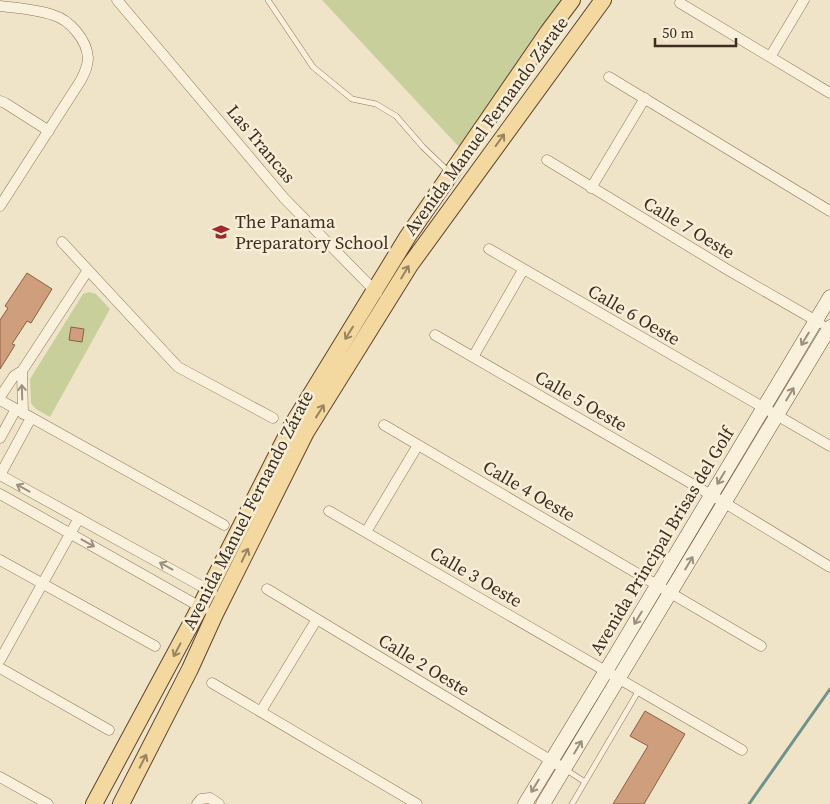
<svg xmlns="http://www.w3.org/2000/svg" width="830" height="804" font-family="'Source Serif 4',serif">
<style>
.green{fill:#c9cf9b}
.lines{fill:none;stroke-linecap:round;stroke-linejoin:round}
.stream{stroke:#6f938a;stroke-width:3}
.building{fill:#cf9f7d;stroke:#8d5f41}
.lane-casing{stroke:#8d765c;stroke-width:6}
.street-casing{stroke:#8d765c;stroke-width:11}
.secondary-casing{stroke:#6f573f;stroke-width:15}
.primary-casing{stroke:#5b4430;stroke-width:18}
.lane{stroke:#faf1dc;stroke-width:5}
.street{stroke:#faf1dc;stroke-width:10}
.secondary{stroke:#faf1dc;stroke-width:14}
.primary{stroke:#f3d9a0;stroke-width:16}
.oneway{stroke:#988460}
.oneway2{stroke:#9c907e}
.labels{text-anchor:middle;stroke-width:5;stroke-linejoin:round;paint-order:stroke}
.street-label{font-size:18px;fill:#3d2e20;stroke:#f7eed8}
.poi-label{font-size:18px;fill:#3d2e20;stroke:#f7eed8;text-anchor:start}
</style>
<rect width="100%" height="100%" fill="#f0e4c8"/>
<!-- green -->
<path class="green" d="M 322,0 L 572,0 L 460,148 Z
M 89,292 L 96,294 L 110,309 L 50,417 L 36,409 L 31,403 L 30,379 L 83,294 Z"/>
<g class="lines">
<!-- stream -->
<path class="stream" d="M 749,804 L 830,689"/>
</g>
<!-- building -->
<path class="building" d="M 27,273 L 52,289 L 31,323 L 27,321 L 12,344 L 15,345 L 0,369 L 0,320 L 8,308 L 5,306 Z
M 71,327 L 84,329 L 82,342 L 69,340 Z
M 645,711 L 685,734 L 644,804 L 613,804 L 648,746 L 630,736 Z"/>
<g class="lines">
<!-- lane casing -->
<g class="lane-casing">
<path id="lane" d="M 268,0 L 313,67 L 352,99 L 376,104 L 396,116 L 423,147 L 450,173
M 565,769 L 585,782
M 572,804 L 639,690"/>
</g>
<!-- street casing -->
<g class="street-casing">
<path id="street" d="M 117,0 L 284,198 L 377,293
M 680,3 L 830,93
M 0,6 C 18,8 36,9 53,15 C 70,20 87,40 88,58 C 88,66 85,72 81,80 L 0,206
M 770,57 L 804,0
M 609,77 L 830,211
M 0,101 L 5,103 L 49,131
M 547,160 L 728,270 L 820,323
M 591,188 L 645,98
M 62,242 L 178,367 L 273,418
M 489,249 L 830,446
M 435,335 L 725,503 L 830,567
M 473,357 L 523,270
M 22,371 L 23,414
M 0,397 L 14,376 L 22,371 L 88,270
M 0,400 L 224,525
M 31,418 L 0,475 L 212,592
M 384,425 L 761,646
M 0,438 L 16,409
M 0,494 L 204,609
M 329,511 L 742,750
M 366,532 L 418,445
M 0,560 L 155,646
M 267,589 L 565,769
M 0,660 L 79,518
M 0,668 L 109,730
M 212,683 L 417,804
M 261,711 L 317,619
M 0,777 L 48,804
M 197,804 L 201,799 L 210,798 L 219,804"/>
</g>
<!-- secondary casing -->
<g class="secondary-casing">
<path id="secondary" d="M 525,804 L 606,671 L 830,297
M 543,804 L 830,327"/>
</g>
<!-- primary casing -->
<g class="primary-casing">
<path id="primary" d="M 94,804 L 200,607 L 291,427 L 408,236 L 548,32 L 572,0
M 121,804 L 190,669 L 215,614 L 306,432 L 410,265 L 603,0"/>
</g>
<!-- lane -->
<use href="#lane" class="lane"/>
<!-- street -->
<use href="#street" class="street"/>
<!-- secondary -->
<use href="#secondary" class="secondary"/>
<!-- primary -->
<use href="#primary" class="primary"/>
</g>
<!-- one-way arrows -->
<defs><path id="oneway-shaft" d="M-6 0H5M1.5-3L5.5 0L1.5 3" fill="none" stroke-width="1.6" stroke-linecap="round" stroke-linejoin="round" transform="scale(1.25)"/></defs>
<g class="oneway">
<use href="#oneway-shaft" transform="translate(500 140) rotate(-54)"/>
<use href="#oneway-shaft" transform="translate(405 272) rotate(-59)"/>
<use href="#oneway-shaft" transform="translate(349 333) rotate(122)"/>
<use href="#oneway-shaft" transform="translate(320 411) rotate(-58)"/>
<use href="#oneway-shaft" transform="translate(245 555) rotate(-64)"/>
<use href="#oneway-shaft" transform="translate(177 650) rotate(118)"/>
<use href="#oneway-shaft" transform="translate(143 761) rotate(-63)"/>
</g>
<g class="oneway2">
<use href="#oneway-shaft" transform="translate(805 339) rotate(121)"/>
<use href="#oneway-shaft" transform="translate(22 392) rotate(-92)"/>
<use href="#oneway-shaft" transform="translate(790 394) rotate(-59)"/>
<use href="#oneway-shaft" transform="translate(721 478) rotate(121)"/>
<use href="#oneway-shaft" transform="translate(23 488) rotate(-151)"/>
<use href="#oneway-shaft" transform="translate(88 543) rotate(29)"/>
<use href="#oneway-shaft" transform="translate(689 563) rotate(-59)"/>
<use href="#oneway-shaft" transform="translate(166 566) rotate(-151)"/>
<use href="#oneway-shaft" transform="translate(638 618) rotate(121)"/>
<use href="#oneway-shaft" transform="translate(578 747) rotate(-59)"/>
<use href="#oneway-shaft" transform="translate(535 786) rotate(121)"/>
</g>
<!-- icons -->
<defs>
<g id="school-bare" transform="scale(1.35)"><path d="M0-5L7-2L0 1L-7-2ZM-4 1L0 2.5L4 1V4Q0 6-4 4Z" fill="#9e2a2b" stroke="#f7eed8" stroke-width="2.5" paint-order="stroke"/></g>
</defs>
<g fill-rule="evenodd">
<use href="#school-bare" x="221" y="232"/>
</g>
<g class="labels">
<!-- street labels -->
<g class="street-label">
<text transform="translate(486 126) rotate(-54)" y="6">Avenida Manuel Fernando Zárate</text>
<text transform="translate(261 144) rotate(50)" y="6">Las Trancas</text>
<text transform="translate(689 228) rotate(31)" y="6">Calle 7 Oeste</text>
<text transform="translate(634 315) rotate(30)" y="6">Calle 6 Oeste</text>
<text transform="translate(581 401) rotate(30)" y="6">Calle 5 Oeste</text>
<text transform="translate(529 491) rotate(30)" y="6">Calle 4 Oeste</text>
<text transform="translate(248 510) rotate(-63)" y="6">Avenida Manuel Fernando Zárate</text>
<text transform="translate(662 541) rotate(-59)" y="6">Avenida Principal Brisas del Golf</text>
<text transform="translate(476 577) rotate(30)" y="6">Calle 3 Oeste</text>
<text transform="translate(424 665) rotate(31)" y="6">Calle 2 Oeste</text>
</g>
<!-- poi labels -->
<g class="poi-label">
<text x="235" y="228">The Panama<tspan x="235" dy="21">Preparatory School</tspan></text>
</g>
</g>
<!-- scale -->
<path d="M655 38v8h81v-8" fill="none" stroke="#3d2e20" stroke-width="2.5"/>
<text x="662" y="38" font-size="15" fill="#3d2e20" stroke="#f7eed8" stroke-width="4" paint-order="stroke">50 m</text>
</svg>
